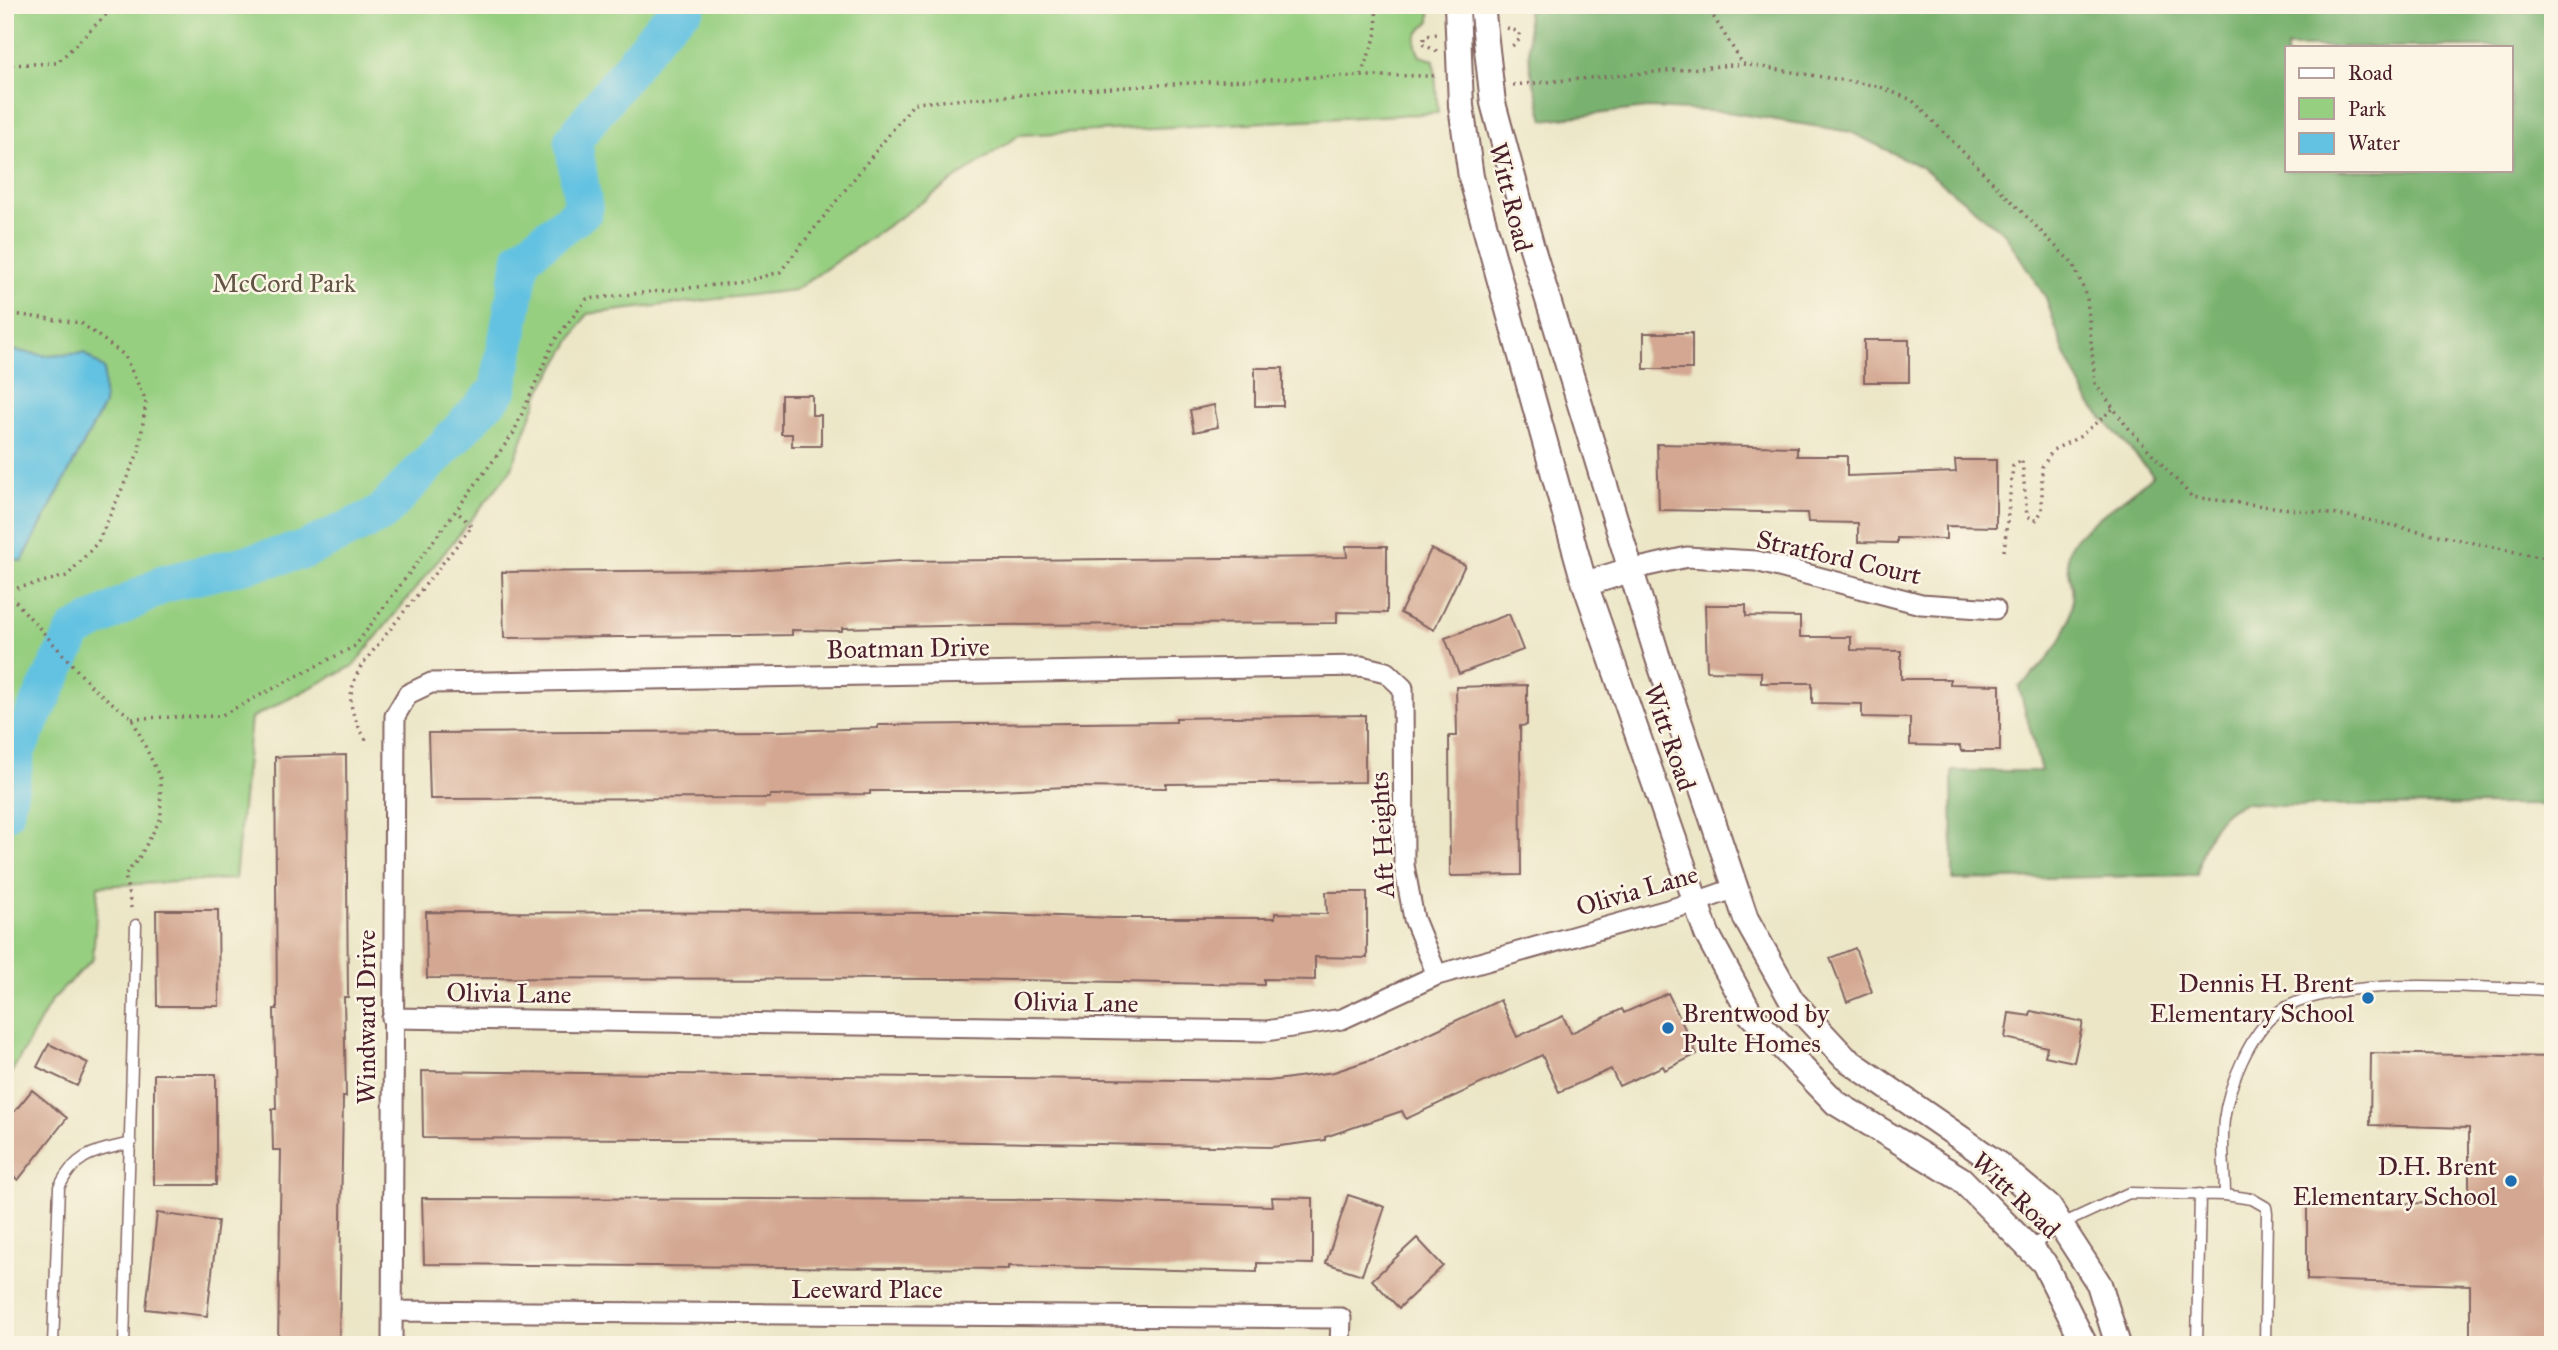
<svg xmlns="http://www.w3.org/2000/svg" width="2558" height="1350" font-family="'IM FELL Great Primer',serif">
<style>
.green{fill:#97cf81;stroke:#707756;stroke-width:2}
.forest{fill:#79b26f;stroke:#62684d;stroke-width:2;fill-rule:evenodd}
.water{fill:#63c2e1;stroke:#567086;stroke-width:2}
.lines{fill:none;stroke-linecap:round;stroke-linejoin:round}
.river{stroke:#63c2e1;stroke-width:38}
.building{fill:#d3a791}
.service-casing{stroke:#836562;stroke-width:13}
.minor-casing{stroke:#836562;stroke-width:23}
.tertiary-casing{stroke:#836562;stroke-width:28}
.path{stroke:#836562;stroke-width:3.5;stroke-dasharray:2 5;stroke-linecap:butt}
.service{stroke:#fff;stroke-width:10}
.minor{stroke:#fff;stroke-width:19}
.tertiary{stroke:#fff;stroke-width:24}
.poi-dot{fill:#1f6fb2;stroke:#fcf5e5;stroke-width:2.5}
.labels{text-anchor:middle;stroke-width:5;stroke-linejoin:round;paint-order:stroke}
.street-label{font-size:26px;fill:#4a1f2b;stroke:#fcf5e5}
.park-label{font-size:26px;fill:#615445;stroke:#fcf5e5}
.poi-label{font-size:26px;fill:#4a1f2b;stroke:#fcf5e5;text-anchor:end}
</style>
<rect width="100%" height="100%" fill="#fcf5e5"/>
<filter id="ink" filterUnits="userSpaceOnUse"><feTurbulence type="fractalNoise" baseFrequency=".0143" numOctaves="2"/><feDisplacementMap in="SourceGraphic" scale="14" xChannelSelector="R" yChannelSelector="G"/><feConvolveMatrix kernelMatrix="1 2 1 2 8 2 1 2 1" color-interpolation-filters="sRGB"/></filter>
<filter id="wash" filterUnits="userSpaceOnUse"><feTurbulence type="fractalNoise" baseFrequency=".00686" numOctaves="4" result="noise"/><feDisplacementMap in="SourceGraphic" scale="28" xChannelSelector="R" yChannelSelector="G"/><feGaussianBlur stdDeviation="1.57" result="paint"/><feColorMatrix in="noise" values="0 0 0 0 0 0 0 0 0 0 0 0 0 0 0 0 0 1.4 0 .05"/><feComposite in="paint" operator="in"/></filter>
<g filter="url(#wash)">
<rect width="100%" height="100%" fill="#ece6c7"/>
<!-- green -->
<path class="green" d="M 5,5 L 1430,5 L 1430,21 C 1417,32 1411,41 1420,56 L 1434,60 L 1438,113 L 1019,135 L 795,290 L 587,314 L 540,392 L 511,470 L 353,666 L 251,718 L 235,879 L 98,886 L 93,959 L 52,1000 L 5,1084 Z"/>
<!-- forest -->
<path class="forest" d="M 1527,5 L 2553,5 L 2553,805 L 2274,806 C 2264,805 2249,801 2241,804 C 2214,814 2200,849 2197,875 L 1953,880 L 1952,771 L 2041,771 L 2019,687 C 2050,660 2076,631 2072,587 C 2070,572 2064,560 2071,545 C 2078,529 2137,491 2153,475 L 2090,404 L 2064,352 L 2046,298 L 2005,234 L 1923,168 L 1851,132 L 1727,112 L 1648,108 L 1544,120 L 1530,68 ZM 2287,47 L 2511,47 L 2511,170 L 2287,170 Z"/>
<!-- water -->
<path class="water" d="M 5,349 L 48,356 L 84,353 L 104,369 L 104,405 L 22,561 L 5,557 Z"/>
<g class="lines">
<!-- river -->
<path class="river" d="M 5,812 L 17,749 L 75,631 L 164,584 L 304,550 L 381,514 L 498,390 L 522,257 L 584,210 L 573,140 L 662,27 L 687,5"/>
</g>
<g id="blocks">
<!-- building -->
<path class="building" d="M 1644,333 L 1692,333 L 1692,369 L 1644,369 Z
M 1864,340 L 1909,340 L 1909,382 L 1864,382 Z
M 1255,368 L 1283,368 L 1283,406 L 1255,406 Z
M 781,395 L 812,395 L 812,415 L 821,415 L 821,446 L 792,446 L 792,434 L 781,434 Z
M 1214,405 L 1218,427 L 1194,432 L 1190,410 Z
M 1657,444 L 1797,447 L 1797,456 L 1847,456 L 1847,476 L 1956,472 L 1955,460 L 1996,460 L 1996,527 L 1946,526 L 1946,539 L 1897,538 L 1897,543 L 1858,542 L 1858,523 L 1808,522 L 1807,513 L 1659,510 Z
M 1346,546 L 1387,546 L 1387,613 L 1337,612 L 1337,623 L 991,625 L 842,628 L 842,631 L 792,630 L 792,635 L 742,636 L 504,638 L 502,572 L 751,570 L 900,561 L 1347,557 Z
M 1431,549 L 1465,565 L 1434,630 L 1400,613 Z
M 1705,605 L 1746,605 L 1746,616 L 1800,617 L 1800,637 L 1851,637 L 1851,650 L 1901,651 L 1901,679 L 1950,679 L 1950,684 L 2000,685 L 2000,751 L 1961,751 L 1960,746 L 1910,745 L 1910,718 L 1862,717 L 1862,704 L 1812,703 L 1812,683 L 1761,683 L 1761,672 L 1707,671 Z
M 1509,614 L 1523,650 L 1459,674 L 1445,638 Z
M 1527,685 L 1527,725 L 1520,726 L 1521,875 L 1450,876 L 1449,736 L 1457,736 L 1456,687 Z
M 1365,715 L 1365,782 L 1166,784 L 1166,788 L 1067,787 L 969,791 L 870,791 L 870,794 L 770,795 L 770,798 L 430,799 L 428,733 L 781,731 L 878,728 L 878,725 L 1176,722 L 1176,718 Z
M 346,755 L 348,997 L 344,997 L 346,1097 L 343,1097 L 339,1345 L 278,1345 L 281,1150 L 273,1150 L 272,1109 L 276,1109 L 274,1009 L 277,1009 L 275,757 Z
M 1326,892 L 1367,892 L 1367,958 L 1315,957 L 1315,980 L 1264,979 L 1264,985 L 965,979 L 427,978 L 426,912 L 974,913 L 1114,918 L 1275,918 L 1275,913 L 1327,914 Z
M 156,910 L 218,910 L 219,1006 L 157,1006 Z
M 1855,948 L 1872,992 L 1847,1002 L 1830,958 Z
M 1668,993 L 1697,1054 L 1665,1070 L 1663,1066 L 1619,1086 L 1611,1069 L 1559,1092 L 1542,1055 L 1406,1119 L 1402,1111 L 1325,1137 L 1325,1140 L 1272,1147 L 861,1140 L 423,1138 L 422,1071 L 1269,1081 L 1334,1072 L 1379,1057 L 1500,1000 L 1517,1037 L 1563,1016 L 1571,1033 L 1622,1009 L 1624,1013 Z
M 2031,1011 L 2083,1022 L 2074,1062 L 2045,1056 L 2047,1047 L 2005,1038 L 2009,1013 L 2030,1016 Z
M 49,1044 L 88,1063 L 77,1086 L 37,1067 Z
M 2371,1053 L 2553,1057 L 2553,1345 L 2470,1345 L 2470,1285 L 2307,1280 L 2307,1204 L 2469,1203 L 2469,1128 L 2370,1125 Z
M 154,1074 L 216,1074 L 216,1185 L 154,1185 Z
M 32,1090 L 67,1118 L 18,1180 L 5,1170 L 5,1123 Z
M 1348,1195 L 1385,1207 L 1362,1275 L 1326,1263 Z
M 1272,1197 L 1313,1198 L 1313,1264 L 1257,1263 L 1257,1272 L 1008,1266 L 1008,1269 L 424,1264 L 422,1198 L 1058,1200 L 1273,1206 Z
M 157,1213 L 218,1221 L 207,1316 L 146,1309 Z
M 1417,1238 L 1443,1266 L 1399,1308 L 1372,1280 Z"/>
</g>
</g>
<g filter="url(#ink)">
<use href="#blocks" fill-opacity="0" stroke="#836562" stroke-width="2"/>
<g class="lines">
<!-- service casing -->
<g class="service-casing">
<path id="service" d="M 2225,1195 C 2225,1171 2221,1144 2224,1120 C 2228,1087 2250,1032 2278,1012 C 2336,973 2482,989 2553,990
M 2030,1248 L 2060,1225 L 2129,1193 L 2225,1195 L 2252,1199 L 2266,1207 L 2267,1213 L 2265,1345
M 53,1345 L 59,1187 C 77,1152 95,1152 131,1143
M 124,1345 L 136,925
M 2197,1345 L 2200,1194"/>
</g>
<!-- minor casing -->
<g class="minor-casing">
<path id="minor" d="M 1630,570 L 1687,557 L 1756,561 L 1921,604 L 1995,609
M 392,1018 L 1266,1031 L 1342,1019 L 1437,975 L 1696,902 L 1736,888
M 393,1311 L 1341,1318 L 1340,1345
M 392,1345 L 395,716 L 408,694 L 431,683 L 1361,666 L 1386,672 L 1403,688 L 1404,865 L 1414,919 L 1437,975"/>
</g>
<!-- tertiary casing -->
<g class="tertiary-casing">
<path id="tertiary" d="M 1457,5 L 1461,106 L 1471,177 L 1582,575 L 1707,934 L 1751,1015 L 1836,1103 L 1961,1179 L 2044,1263 L 2085,1345
M 1482,5 L 1493,103 L 1532,248 L 1657,655 L 1746,919 L 1792,1001 L 1845,1058 L 1998,1164 L 2049,1207 L 2099,1284 L 2118,1345
M 1585,584 L 1630,570"/>
</g>
<!-- path -->
<path class="path" d="M 1706,5 L 1743,64
M 1507,28 L 1519,32 L 1520,39 L 1510,48
M 1437,51 L 1422,44 L 1425,36 L 1437,34
M 5,65 L 57,63 L 116,5
M 1361,75 L 1377,33 L 1376,5
M 1513,85 L 1743,64 L 1878,86 L 1912,100 L 2074,265 L 2087,298 L 2095,383 L 2125,424 L 2192,497 L 2354,517 L 2553,560
M 5,313 L 81,323 L 124,355 L 146,401 L 139,451 L 98,542 L 67,576 L 5,591
M 2004,551 L 2013,466 L 2022,460 L 2027,516 L 2036,520 L 2042,511 L 2042,467 L 2053,450 L 2079,437 L 2114,408
M 6,591 L 94,689 L 132,718 L 160,778 L 161,818 L 139,858 L 125,875 L 132,913
M 132,718 L 220,716 L 355,646 L 513,434 L 554,341 L 587,299 L 743,282 L 780,272 L 914,103 C 1088,90 1262,74 1437,76
M 366,740 C 349,710 345,698 361,666 L 472,526 L 456,511"/>
<!-- service -->
<use href="#service" class="service"/>
<!-- minor -->
<use href="#minor" class="minor"/>
<!-- tertiary -->
<use href="#tertiary" class="tertiary"/>
</g>
</g>
<!-- markers -->
<g class="poi-dot">
<circle cx="2368" cy="998" r="7"/>
<circle cx="1668" cy="1028" r="7"/>
<circle cx="2511" cy="1181" r="7"/>
</g>
<g class="labels">
<!-- street labels -->
<g class="street-label">
<text transform="translate(1511 197) rotate(76)" y="9">Witt Road</text>
<text transform="translate(1839 557) rotate(13)" y="9">Stratford Court</text>
<text transform="translate(908 648) rotate(-1)" y="9">Boatman Drive</text>
<text transform="translate(1670 737) rotate(71)" y="9">Witt Road</text>
<text transform="translate(1382 835) rotate(-93)" y="9">Aft Heights</text>
<text transform="translate(1637 890) rotate(-16)" y="9">Olivia Lane</text>
<text transform="translate(509 993) rotate(1)" y="9">Olivia Lane</text>
<text transform="translate(1076 1002) rotate(1)" y="9">Olivia Lane</text>
<text transform="translate(366 1017) rotate(-90)" y="9">Windward Drive</text>
<text transform="translate(2016 1195) rotate(44)" y="9">Witt Road</text>
<text x="867" y="1298">Leeward Place</text>
</g>
<!-- park labels -->
<g class="park-label">
<text x="284" y="292">McCord Park</text>
</g>
<!-- poi labels -->
<g class="poi-label">
<text x="2354" y="992">Dennis H. Brent<tspan x="2354" dy="30">Elementary School</tspan></text>
<text x="1682" y="1022" text-anchor="start">Brentwood by<tspan x="1682" dy="30">Pulte Homes</tspan></text>
<text x="2497" y="1175">D.H. Brent<tspan x="2497" dy="30">Elementary School</tspan></text>
</g>
</g>
<!-- margin -->
<rect width="2558" height="1350" fill="none" stroke="#fcf5e5" stroke-width="28"/>
<!-- legend -->
<rect x="2285" y="46" width="228" height="126" fill="#fcf5e5" stroke="#b59f9b" stroke-width="2"/>
<rect x="2299" y="68" width="35" height="10" fill="#ffffff" stroke="#b59f9b" stroke-width="2"/>
<text x="2348" y="80" font-size="21" fill="#4a1f2b">Road</text>
<rect x="2299" y="98" width="35" height="21" fill="#97cf81" stroke="#b59f9b" stroke-width="2"/>
<text x="2348" y="116" font-size="21" fill="#4a1f2b">Park</text>
<rect x="2299" y="133" width="35" height="21" fill="#63c2e1" stroke="#b59f9b" stroke-width="2"/>
<text x="2348" y="150" font-size="21" fill="#4a1f2b">Water</text>
</svg>
